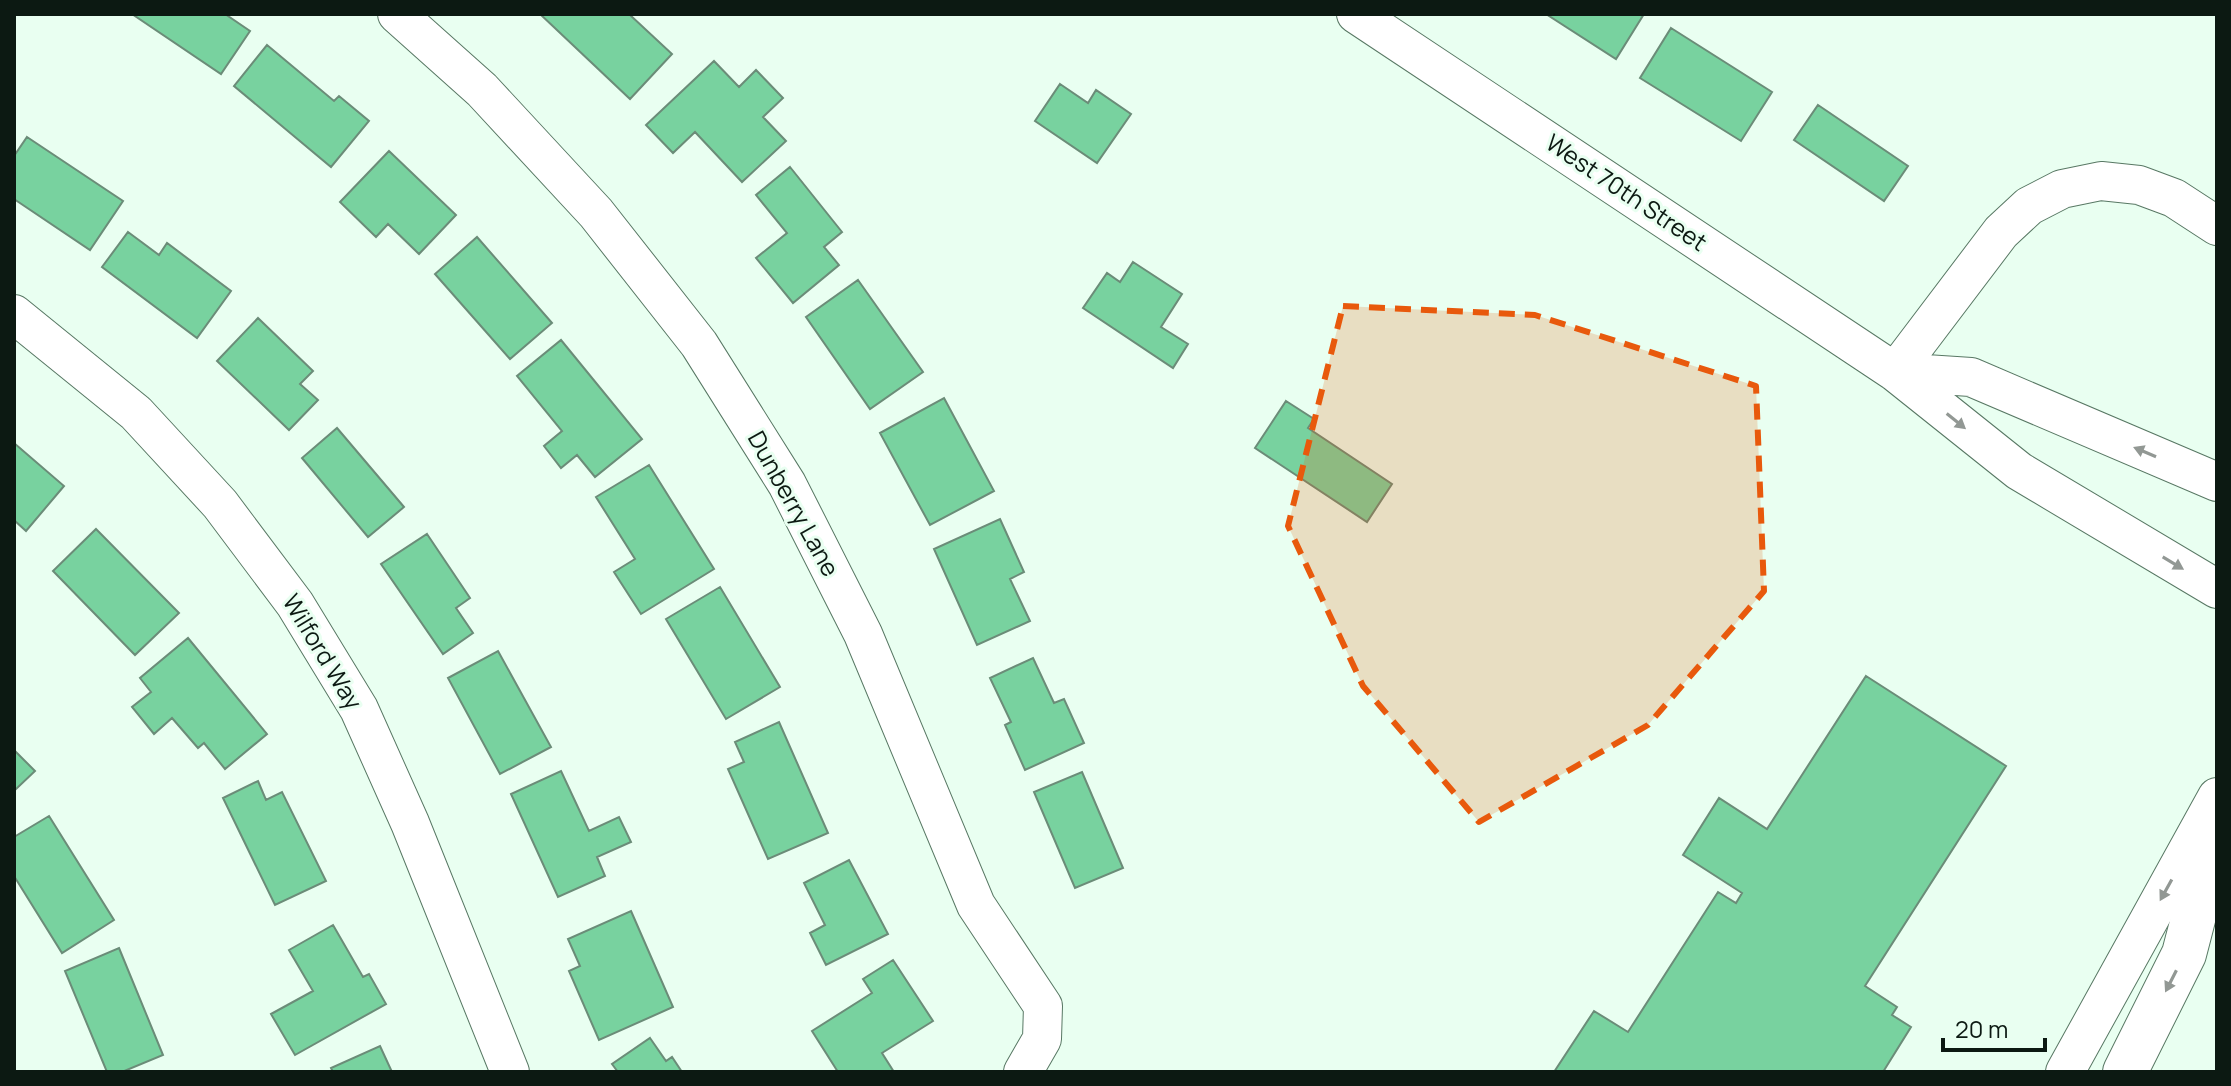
<svg xmlns="http://www.w3.org/2000/svg" width="2231" height="1086" font-family="Manrope,sans-serif">
<style>
.building{fill:#78d29f;stroke:#6b8c78;stroke-width:2}
.lines{fill:none;stroke-linecap:round;stroke-linejoin:round}
.minor-casing{stroke:#587864;stroke-width:40}
.highway-casing{stroke:#587864;stroke-width:46}
.minor{stroke:#fff;stroke-width:38}
.highway{stroke:#fff;stroke-width:44}
.oneway{fill:#929894}
.marked{fill:#e8590c;fill-opacity:0.2;stroke:#e8590c;stroke-width:6;stroke-dasharray:16 10;stroke-linejoin:round}
.labels{text-anchor:middle;stroke-width:6;stroke-linejoin:round;paint-order:stroke}
.street-label{font-size:24px;fill:#0c1912;stroke:#e9fff1}
</style>
<rect width="100%" height="100%" fill="#e9fff1"/>
<!-- building -->
<path class="building" d="M 132,14 L 225,14 L 250,31 L 221,74 Z
M 540,14 L 629,14 L 672,54 L 630,99 Z
M 1546,14 L 1644,14 L 1616,59 Z
M 1671,28 L 1772,92 L 1741,141 L 1640,78 Z
M 267,45 L 334,101 L 339,96 L 369,121 L 331,167 L 234,86 Z
M 714,61 L 739,87 L 756,70 L 783,98 L 763,117 L 786,141 L 742,182 L 695,132 L 673,153 L 646,125 Z
M 1060,84 L 1088,103 L 1096,90 L 1131,114 L 1097,163 L 1035,121 Z
M 1818,105 L 1908,166 L 1884,201 L 1794,140 Z
M 27,137 L 123,201 L 90,250 L 14,199 L 14,156 Z
M 389,151 L 456,215 L 419,254 L 388,224 L 376,237 L 340,202 Z
M 790,167 L 842,232 L 824,247 L 839,265 L 793,303 L 756,258 L 787,233 L 756,195 Z
M 128,232 L 159,255 L 167,243 L 231,291 L 197,338 L 102,267 Z
M 477,237 L 552,323 L 510,359 L 435,274 Z
M 1133,262 L 1182,294 L 1161,327 L 1188,344 L 1173,368 L 1083,308 L 1107,273 L 1120,282 Z
M 858,280 L 923,372 L 870,409 L 806,317 Z
M 258,318 L 313,371 L 300,384 L 318,400 L 289,430 L 217,361 Z
M 561,340 L 642,439 L 595,477 L 577,455 L 561,468 L 544,446 L 562,431 L 517,376 Z
M 944,398 L 994,491 L 930,525 L 880,433 Z
M 1286,401 L 1314,419 L 1308,428 L 1392,484 L 1367,522 L 1255,448 Z
M 337,428 L 404,507 L 368,537 L 302,458 Z
M 14,443 L 64,486 L 26,531 L 14,520 Z
M 649,465 L 714,569 L 641,614 L 614,572 L 635,559 L 596,497 Z
M 1000,519 L 1024,572 L 1010,579 L 1030,621 L 977,645 L 934,549 Z
M 96,529 L 179,613 L 135,655 L 53,571 Z
M 427,534 L 470,598 L 456,608 L 473,633 L 443,654 L 381,564 Z
M 720,587 L 780,687 L 726,719 L 666,619 Z
M 188,638 L 267,734 L 225,769 L 204,743 L 198,748 L 172,718 L 154,734 L 132,707 L 151,692 L 140,678 Z
M 498,651 L 551,747 L 500,774 L 448,678 Z
M 1033,658 L 1054,703 L 1064,699 L 1084,743 L 1025,770 L 1005,725 L 1011,722 L 990,678 Z
M 1866,676 L 2006,766 L 1865,986 L 1897,1007 L 1892,1015 L 1911,1027 L 1883,1072 L 1554,1072 L 1594,1011 L 1628,1032 L 1718,892 L 1736,903 L 1742,893 L 1683,855 L 1719,798 L 1767,829 Z
M 779,722 L 828,833 L 768,859 L 728,769 L 744,762 L 735,742 Z
M 14,750 L 35,771 L 14,791 Z
M 561,771 L 589,831 L 619,817 L 631,842 L 597,857 L 605,876 L 558,897 L 511,794 Z
M 1082,772 L 1123,868 L 1075,888 L 1034,792 Z
M 258,781 L 266,800 L 282,792 L 326,881 L 275,905 L 223,798 Z
M 49,816 L 114,920 L 62,953 L 14,876 L 14,837 Z
M 849,860 L 888,934 L 826,965 L 810,933 L 825,925 L 804,883 Z
M 631,911 L 673,1007 L 599,1040 L 569,971 L 580,966 L 568,939 Z
M 333,925 L 363,977 L 369,974 L 386,1004 L 295,1055 L 271,1014 L 313,991 L 289,950 Z
M 119,948 L 163,1055 L 122,1072 L 107,1072 L 65,971 Z
M 893,960 L 933,1021 L 882,1053 L 894,1072 L 838,1072 L 812,1031 L 872,993 L 863,979 Z
M 650,1038 L 666,1061 L 672,1057 L 682,1072 L 618,1072 L 612,1064 Z
M 380,1046 L 392,1072 L 333,1072 L 331,1068 Z"/>
<g class="lines">
<!-- minor casing -->
<g class="minor-casing">
<path id="minor" d="M 397,14 L 482,90 L 596,213 L 699,344 L 787,484 L 863,634 L 976,905 L 1043,1006 L 1042,1039 L 1023,1072
M 1356,14 L 1895,372 L 2019,471 L 2217,589
M 14,314 L 136,413 L 220,504 L 295,604 L 359,709 L 410,823 L 510,1072
M 1895,372 L 2001,232 L 2029,206 L 2062,189 L 2101,181 L 2139,185 L 2174,198 L 2217,226
M 1895,372 L 1971,377 L 2217,482
M 2065,1072 L 2217,797"/>
</g>
<!-- highway casing -->
<g class="highway-casing">
<path id="highway" d="M 2125,1072 L 2184,954 L 2217,827"/>
</g>
<!-- minor -->
<use href="#minor" class="minor"/>
<!-- highway -->
<use href="#highway" class="highway"/>
</g>
<!-- one-way arrows -->
<defs><path id="oneway-solid" d="M-6-.8H1V-3.2L6.5 0L1 3.2V.8H-6Z" transform="scale(2)"/></defs>
<g class="oneway">
<use href="#oneway-solid" transform="translate(1956 421) rotate(39)"/>
<use href="#oneway-solid" transform="translate(2145 452) rotate(-157)"/>
<use href="#oneway-solid" transform="translate(2173 563) rotate(31)"/>
<use href="#oneway-solid" transform="translate(2166 890) rotate(119)"/>
<use href="#oneway-solid" transform="translate(2171 981) rotate(117)"/>
</g>
<!-- marked area -->
<path class="marked" d="M 1343,306 L 1535,315 L 1756,386 L 1764,591 L 1648,725 L 1479,822 L 1363,686 L 1288,526 Z"/>
<g class="labels">
<!-- street labels -->
<g class="street-label">
<text transform="translate(1626 193) rotate(34)" y="8">West 70th Street</text>
<text transform="translate(793 504) rotate(61)" y="8">Dunberry Lane</text>
<text transform="translate(322 652) rotate(59)" y="8">Wilford Way</text>
</g>
</g>
<!-- border -->
<rect width="2231" height="1086" fill="none" stroke="#0c1912" stroke-width="32"/>
<!-- scale -->
<path d="M1943 1038v12h102v-12" fill="none" stroke="#0c1912" stroke-width="4"/>
<text x="1955" y="1038" font-size="24" fill="#0c1912" stroke="#e9fff1" stroke-width="6" paint-order="stroke">20 m</text>
</svg>
